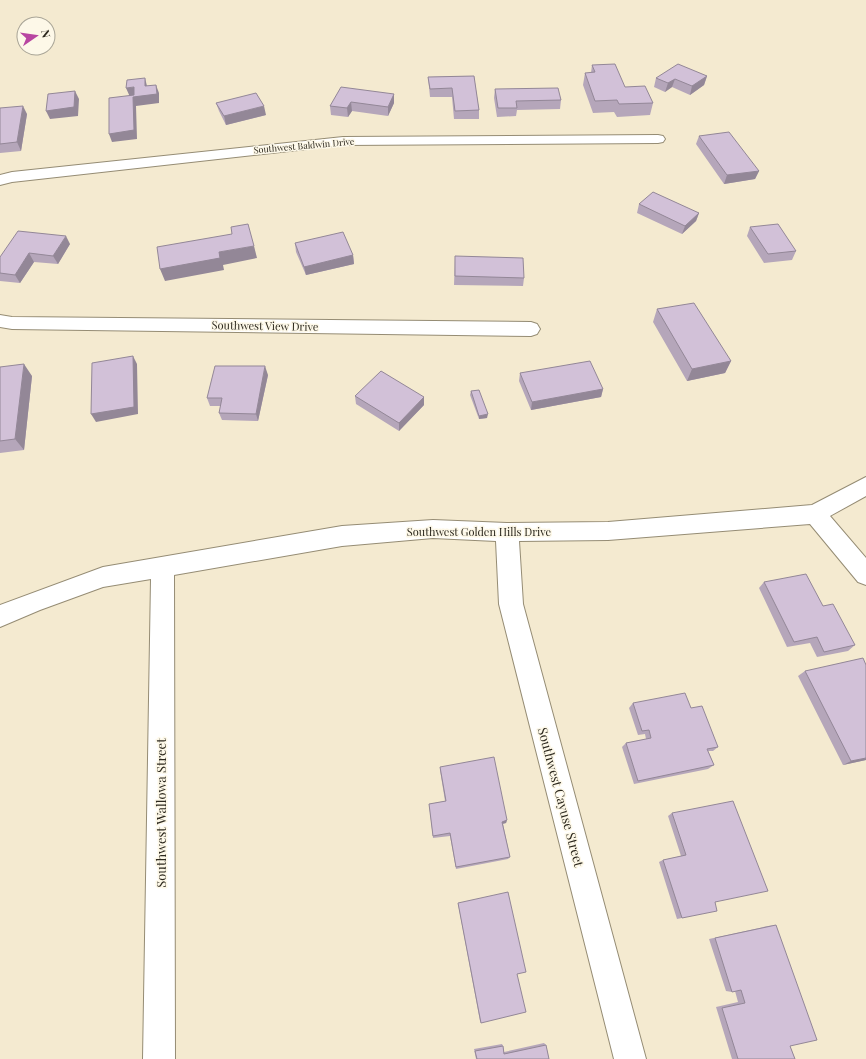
<svg xmlns="http://www.w3.org/2000/svg" width="866" height="1059" font-family="'Playfair Display',serif">
<style>
.lines{fill:none;stroke-linecap:round;stroke-linejoin:round}
.minor-casing{stroke:#958c74;stroke-width:2}
.minor{fill:#fff;fill-rule:evenodd}
.wall{fill:#b5a6ba}
.shaded-wall{fill:#938797}
.building{fill:#d2c1d8;stroke:#938797}
.labels{text-anchor:middle;stroke-width:3;stroke-linejoin:round;paint-order:stroke}
.far-street-label{font-size:9px;fill:#2c281e;stroke:#fdf8e8}
.street-label{font-size:11px;fill:#2c281e;stroke:#fdf8e8}
.near-street-label{font-size:13px;fill:#2c281e;stroke:#fdf8e8}
</style>
<rect width="100%" height="100%" fill="#f4ead0"/>
<g class="lines">
<!-- minor casing -->
<g class="minor-casing">
<path id="minor" d="M 658,135 L 663,136 L 665,139 L 663,142 L 658,143 L 343,145 L 12,182 L 0,185 L 0,175 L 12,172 L 343,137 Z
M 0,315 L 12,317 L 531,322 L 537,324 L 540,329 L 537,334 L 531,336 L 12,329 L 0,327 Z
M 866,477 L 866,496 L 830,516 L 866,558 L 866,585 L 858,582 L 810,524 L 608,540 L 519,541 L 523,604 L 646,1059 L 614,1059 L 499,604 L 496,541 L 433,538 L 342,546 L 174,575 L 175,1059 L 143,1059 L 151,579 L 103,587 L 40,610 L 0,627 L 0,605 L 103,567 L 342,526 L 433,520 L 507,523 L 608,522 L 812,505 Z"/>
</g>
<!-- minor -->
<use href="#minor" class="minor"/>
</g>
<!-- wall -->
<path class="wall" d="M 592,65 L 625,87 L 653,103 L 650,115 L 617,117 L 614,112 L 593,113 L 583,85 L 585,73 L 591,73 Z
M 474,76 L 479,110 L 479,119 L 454,119 L 452,97 L 430,97 L 428,77 Z
M 707,76 L 704,85 L 690,95 L 672,87 L 665,92 L 654,87 L 656,78 Z
M 495,89 L 561,100 L 560,109 L 517,110 L 516,116 L 497,117 L 494,98 Z
M 394,94 L 394,103 L 388,116 L 352,111 L 348,117 L 331,115 L 330,106 Z
M 216,103 L 266,115 L 226,125 L 219,111 Z
M 0,108 L 27,114 L 21,151 L 0,153 Z
M 699,136 L 759,171 L 755,179 L 724,184 L 696,144 Z
M 639,204 L 699,213 L 696,221 L 682,234 L 637,213 Z
M 750,227 L 796,251 L 792,260 L 764,263 L 747,236 Z
M 295,243 L 353,255 L 354,264 L 306,275 L 296,252 Z
M 70,244 L 58,264 L 34,262 L 20,283 L 0,281 L 0,257 Z
M 455,256 L 524,278 L 523,286 L 454,285 Z
M 657,309 L 731,361 L 725,373 L 687,381 L 653,322 Z
M 0,367 L 32,376 L 24,450 L 0,453 Z
M 520,373 L 603,389 L 601,397 L 531,410 L 519,381 Z
M 268,375 L 258,421 L 222,420 L 219,413 L 221,406 L 210,406 L 207,398 Z
M 471,391 L 487,418 L 479,419 L 470,395 Z
M 355,396 L 424,405 L 399,431 L 356,404 Z
M 764,582 L 823,606 L 855,645 L 848,651 L 817,657 L 810,643 L 787,647 L 759,588 Z
M 866,665 L 866,760 L 843,765 L 798,676 L 805,671 Z
M 633,703 L 691,708 L 718,747 L 713,751 L 708,751 L 714,765 L 708,769 L 634,784 L 622,747 L 626,743 L 646,739 L 645,734 L 638,735 L 629,708 Z
M 440,767 L 507,820 L 506,823 L 503,824 L 510,857 L 508,859 L 456,869 L 450,836 L 433,838 L 429,804 L 445,801 L 440,770 Z
M 672,813 L 715,902 L 682,918 L 677,919 L 659,862 L 663,860 L 681,856 L 668,816 Z
M 458,903 L 517,974 L 481,1023 L 480,1021 L 458,904 Z
M 776,925 L 790,1046 L 795,1059 L 732,1059 L 716,1007 L 738,1002 L 735,991 L 732,992 L 726,991 L 709,939 L 768,926 Z
M 544,1043 L 546,1045 L 549,1059 L 476,1059 L 474,1049 L 502,1044 L 503,1046 L 504,1052 Z"/>
<!-- shaded-wall -->
<path class="shaded-wall" d="M 707,76 L 704,85 L 690,95 L 692,86 Z
M 145,78 L 147,86 L 145,86 Z
M 675,79 L 672,87 L 665,92 L 668,83 Z
M 156,85 L 159,93 L 159,103 L 136,106 L 137,139 L 112,142 L 109,134 L 133,97 Z
M 134,87 L 137,96 L 130,97 L 126,88 Z
M 75,91 L 79,99 L 78,116 L 50,119 L 46,111 Z
M 394,94 L 394,103 L 388,116 L 388,107 Z
M 351,102 L 352,111 L 348,117 L 347,108 Z
M 23,106 L 27,114 L 21,151 L 17,142 Z
M 264,106 L 266,115 L 226,125 L 224,116 Z
M 759,171 L 755,179 L 724,184 L 727,175 Z
M 699,213 L 696,221 L 682,234 L 685,226 Z
M 66,236 L 70,244 L 58,264 L 53,256 Z
M 254,246 L 257,258 L 223,265 L 224,270 L 165,281 L 160,269 L 219,252 Z
M 29,253 L 34,262 L 20,283 L 15,275 Z
M 353,255 L 354,264 L 306,275 L 304,267 Z
M 133,356 L 137,364 L 138,414 L 96,422 L 91,414 Z
M 731,361 L 725,373 L 687,381 L 692,369 Z
M 24,364 L 32,376 L 24,450 L 15,439 Z
M 265,366 L 268,375 L 258,421 L 256,414 Z
M 603,389 L 601,397 L 531,410 L 532,402 Z
M 424,397 L 424,405 L 399,431 L 399,423 Z
M 488,414 L 487,418 L 479,419 L 479,416 Z
M 866,758 L 866,760 L 843,765 L 851,761 Z
M 507,820 L 506,823 L 501,824 L 502,822 Z"/>
<!-- building -->
<path class="building" d="M 615,64 L 625,87 L 645,86 L 653,103 L 619,104 L 617,100 L 595,101 L 585,73 L 595,72 L 592,65 Z
M 678,64 L 707,76 L 692,86 L 675,79 L 668,83 L 656,78 Z
M 474,76 L 479,110 L 455,111 L 452,88 L 430,89 L 428,77 Z
M 145,78 L 145,86 L 156,85 L 157,94 L 133,97 L 134,130 L 109,134 L 109,98 L 134,95 L 134,87 L 126,88 L 127,80 Z
M 341,87 L 394,94 L 388,107 L 351,102 L 347,108 L 330,106 Z
M 558,88 L 561,100 L 516,101 L 517,108 L 498,108 L 495,89 Z
M 75,91 L 74,107 L 46,111 L 48,94 Z
M 256,93 L 264,106 L 224,116 L 216,103 Z
M 23,106 L 17,142 L 0,144 L 0,108 Z
M 729,132 L 759,171 L 727,175 L 699,136 Z
M 653,192 L 699,213 L 685,226 L 639,204 Z
M 248,224 L 254,246 L 219,252 L 220,258 L 160,269 L 157,247 L 232,234 L 231,227 Z
M 778,224 L 796,251 L 768,254 L 750,227 Z
M 18,231 L 66,236 L 53,256 L 29,253 L 15,275 L 0,273 L 0,257 Z
M 343,232 L 353,255 L 304,267 L 295,243 Z
M 455,256 L 523,258 L 524,278 L 455,276 Z
M 694,303 L 731,361 L 692,369 L 657,309 Z
M 133,356 L 134,407 L 91,414 L 92,363 Z
M 590,361 L 603,389 L 532,402 L 520,373 Z
M 24,364 L 15,439 L 0,441 L 0,367 Z
M 215,366 L 265,366 L 256,414 L 219,413 L 222,398 L 207,398 Z
M 381,371 L 424,397 L 399,423 L 355,396 Z
M 479,390 L 488,414 L 479,416 L 471,391 Z
M 806,574 L 823,606 L 833,604 L 855,645 L 824,652 L 817,637 L 794,642 L 764,582 Z
M 863,658 L 866,665 L 866,758 L 851,761 L 805,671 Z
M 685,693 L 691,708 L 702,706 L 718,747 L 707,749 L 714,765 L 638,781 L 626,743 L 651,738 L 649,730 L 642,731 L 633,703 Z
M 494,757 L 507,820 L 502,822 L 510,857 L 456,867 L 450,833 L 433,836 L 429,804 L 446,801 L 440,767 Z
M 733,801 L 768,891 L 715,902 L 717,911 L 682,918 L 663,860 L 686,855 L 672,813 Z
M 508,892 L 526,972 L 517,974 L 526,1012 L 481,1023 L 458,903 Z
M 776,925 L 817,1040 L 790,1046 L 795,1059 L 738,1059 L 722,1008 L 745,1003 L 741,990 L 732,992 L 715,938 Z
M 546,1045 L 549,1059 L 477,1059 L 475,1051 L 503,1046 L 504,1054 Z"/>
<g class="labels">
<!-- far-street labels -->
<g class="far-street-label">
<text transform="translate(304 146) rotate(-5)" y="3">Southwest Baldwin Drive</text>
</g>
<!-- street labels -->
<g class="street-label">
<text transform="translate(265 326) rotate(1)" y="4">Southwest View Drive</text>
<text x="479" y="536">Southwest Golden Hills Drive</text>
</g>
<!-- near-street labels -->
<g class="near-street-label">
<text transform="translate(561 797) rotate(75)" y="5">Southwest Cayuse Street</text>
<text transform="translate(161 813) rotate(-90)" y="5">Southwest Wallowa Street</text>
</g>
</g>
<!-- north arrow -->
<g transform="translate(36 36) rotate(77)"><circle r="19" fill="#fdf8e8" stroke="#a9a597"/>
<path d="M0-3L7 15L0 10L-7 15Z" fill="#b846a1"/>
<text y="-6" font-size="11" font-weight="bold" text-anchor="middle" fill="#2c281e">N</text>
</g>
</svg>
